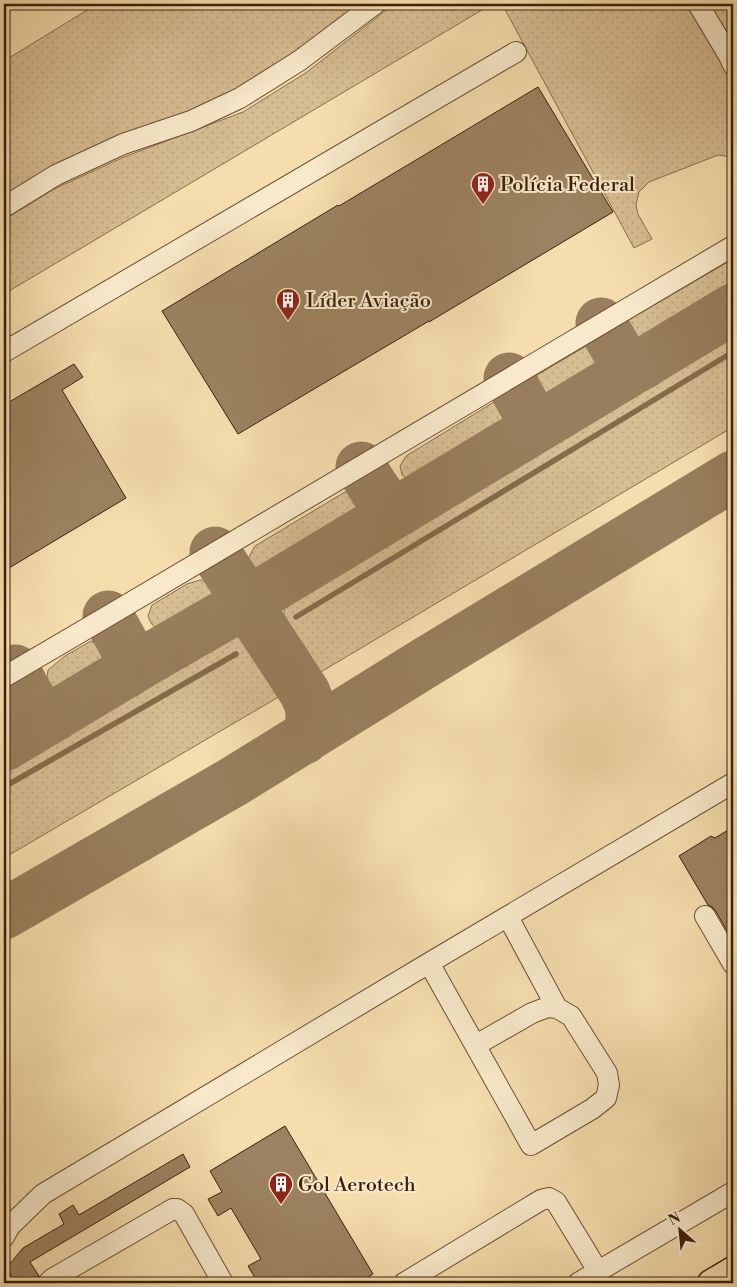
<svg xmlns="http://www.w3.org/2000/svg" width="737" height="1287" font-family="'Libre Bodoni',serif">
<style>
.grass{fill:url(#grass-dots);stroke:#896e4f}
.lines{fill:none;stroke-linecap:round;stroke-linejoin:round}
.stream{stroke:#856b4c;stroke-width:5.5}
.taxiway{stroke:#987e5c;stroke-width:51}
.building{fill:#9c8260;stroke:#3c200c}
.minor-casing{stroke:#6a4f34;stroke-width:22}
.major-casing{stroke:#3c200c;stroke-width:29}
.minor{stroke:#f8e9ca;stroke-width:20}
.major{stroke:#f5ddad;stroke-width:26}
.labels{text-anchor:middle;stroke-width:4;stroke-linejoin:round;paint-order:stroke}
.poi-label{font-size:20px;fill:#3c200c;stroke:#f8e9ca;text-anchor:start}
</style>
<defs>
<pattern id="grass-dots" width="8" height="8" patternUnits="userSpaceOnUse" patternTransform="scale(1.25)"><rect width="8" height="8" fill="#d6bd92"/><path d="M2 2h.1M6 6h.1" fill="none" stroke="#b9a27d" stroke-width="1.8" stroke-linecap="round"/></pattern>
</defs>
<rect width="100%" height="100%" fill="#f5ddad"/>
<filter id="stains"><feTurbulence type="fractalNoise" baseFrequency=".004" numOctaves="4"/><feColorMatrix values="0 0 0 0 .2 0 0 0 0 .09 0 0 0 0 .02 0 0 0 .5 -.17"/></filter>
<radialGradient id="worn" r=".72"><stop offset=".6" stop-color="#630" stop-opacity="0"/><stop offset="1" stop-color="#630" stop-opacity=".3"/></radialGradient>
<!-- grass -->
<path class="grass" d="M 97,4 L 375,4 L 301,61 L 4,202 L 4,61 Z
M 394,4 L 492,4 L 4,294 L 4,220 L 56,188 L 124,157 L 243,112 L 307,72 Z
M 502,4 L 690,4 L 703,23 L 733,77 L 733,157 L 718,155 L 649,182 L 639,192 L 636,205 L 638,214 L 652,239 L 634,248 Z
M 705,4 L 733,4 L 733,55 Z
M 733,259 L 733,296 L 651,347 C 635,347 632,343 625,329 L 627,321 L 633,317 Z
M 733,334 L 733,427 L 314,676 C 304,660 282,630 284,611 C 285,607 290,602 293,598 Z
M 593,342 L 604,352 C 603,359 603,369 597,375 C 594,379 585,382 580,385 C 563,395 545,406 533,383 L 537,375 Z
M 499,399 L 506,400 L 512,406 L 515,415 L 510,426 L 501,434 L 422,480 L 411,481 L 402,475 L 400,466 L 406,456 Z
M 345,492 L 355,495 C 360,503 360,509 357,518 L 257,577 L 252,578 C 242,569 249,556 255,546 Z
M 200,580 C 214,580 220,584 228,595 L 166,631 C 155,629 152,627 148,616 L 152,605 L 187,584 Z
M 240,632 C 243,633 248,634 251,636 C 264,644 278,680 282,695 L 4,858 L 4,764 L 225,634 Z
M 91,641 L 104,646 L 108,650 L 107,666 L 70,690 L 57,690 L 50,685 L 47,677 L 48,670 L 65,656 Z"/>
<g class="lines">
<!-- stream -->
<path class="stream" d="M 296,617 L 733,352
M 4,787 L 236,654"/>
<!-- taxiway -->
<path class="taxiway" d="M 601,323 L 621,357 L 631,364 L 643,364
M 509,378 L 529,414 L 541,419 L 549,420
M 361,467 C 368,478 376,495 387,503 C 391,507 396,507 402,508
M 215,552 L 236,584 L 239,596 L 235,608
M 254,615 L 305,693 L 311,708 L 311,724 L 304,739
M 108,616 L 128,652 L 129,662 L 126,673
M 15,670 C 20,680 32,706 41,711 C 46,714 51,714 56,715
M 4,746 L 147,660 L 249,601 L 733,309
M 4,914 L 233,782 L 428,661 L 733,476"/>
</g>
<!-- building -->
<path class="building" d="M 538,87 L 613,212 L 429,322 L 429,321 L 238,434 L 162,311 L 338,205 L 339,206 Z
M 74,364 L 83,377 L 62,390 L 126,498 L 4,571 L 4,405 Z
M 733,827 L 733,941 L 715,910 L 711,906 L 708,905 L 679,856 L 711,836 L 715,838 Z
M 285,1126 L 373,1274 L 359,1283 L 258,1283 L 248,1266 L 261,1259 L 231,1208 L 218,1216 L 208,1199 L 222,1192 L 210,1171 Z
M 183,1154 L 190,1167 L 30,1262 L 39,1276 L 37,1280 L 30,1283 L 13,1283 L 10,1273 L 4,1277 L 4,1271 L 23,1248 L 64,1224 L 59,1214 L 73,1205 L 79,1215 Z"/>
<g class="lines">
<!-- minor casing -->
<g class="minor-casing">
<path id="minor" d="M 698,4 L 729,56 L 733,65
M 4,207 L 56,175 L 123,144 L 191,121 L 240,98 L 299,61 L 375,4
M 4,352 L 516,52
M 4,677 L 108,616 L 733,246
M 705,916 L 733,964
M 508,917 L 557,1008
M 429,963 L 531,1145 L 592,1109 L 606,1098 L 609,1085 L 607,1073 L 571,1016 L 557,1008 L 548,1007 L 532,1013 L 476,1045
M 4,1237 L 10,1226 L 43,1194 L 429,963 L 733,783
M 48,1283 L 52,1279 L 173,1209 L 177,1209 L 184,1214 L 223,1283
M 404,1283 L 541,1200 L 549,1198 L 556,1202 L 598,1271
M 578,1283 L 733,1192"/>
</g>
<!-- major casing -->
<g class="major-casing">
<path id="major" d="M 711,1283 L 733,1270"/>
</g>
<!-- minor -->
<use href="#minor" class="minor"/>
<!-- major -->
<use href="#major" class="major"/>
</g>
<!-- icons -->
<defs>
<g id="building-pin" transform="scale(1.25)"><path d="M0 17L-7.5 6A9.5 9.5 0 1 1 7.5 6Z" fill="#8f2418" stroke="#f8e9ca"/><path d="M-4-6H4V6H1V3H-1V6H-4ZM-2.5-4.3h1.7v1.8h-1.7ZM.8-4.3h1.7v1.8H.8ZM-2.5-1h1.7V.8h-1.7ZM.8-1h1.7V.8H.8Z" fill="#fff"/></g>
</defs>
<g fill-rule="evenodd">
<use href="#building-pin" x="483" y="184"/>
<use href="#building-pin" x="288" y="300"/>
<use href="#building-pin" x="281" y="1184"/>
</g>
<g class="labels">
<!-- poi labels -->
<g class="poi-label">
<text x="500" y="191">Polícia Federal</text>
<text x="306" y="307">Líder Aviação</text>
<text x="298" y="1191">Gol Aerotech</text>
</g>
</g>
<!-- margin -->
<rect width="737" height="1287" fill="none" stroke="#f5ddad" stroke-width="20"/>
<rect x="5" y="5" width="727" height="1277" fill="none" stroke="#3c200c" stroke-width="2.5"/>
<rect x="10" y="10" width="717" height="1267" fill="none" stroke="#3c200c"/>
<!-- north arrow -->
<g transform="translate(680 1230) rotate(333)" stroke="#f8e9ca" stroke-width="4" paint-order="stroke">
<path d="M0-4L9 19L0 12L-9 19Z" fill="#3c200c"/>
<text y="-8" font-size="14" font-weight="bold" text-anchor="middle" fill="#3c200c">N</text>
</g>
<rect width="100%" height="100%" filter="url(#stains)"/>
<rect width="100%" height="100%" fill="url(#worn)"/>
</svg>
